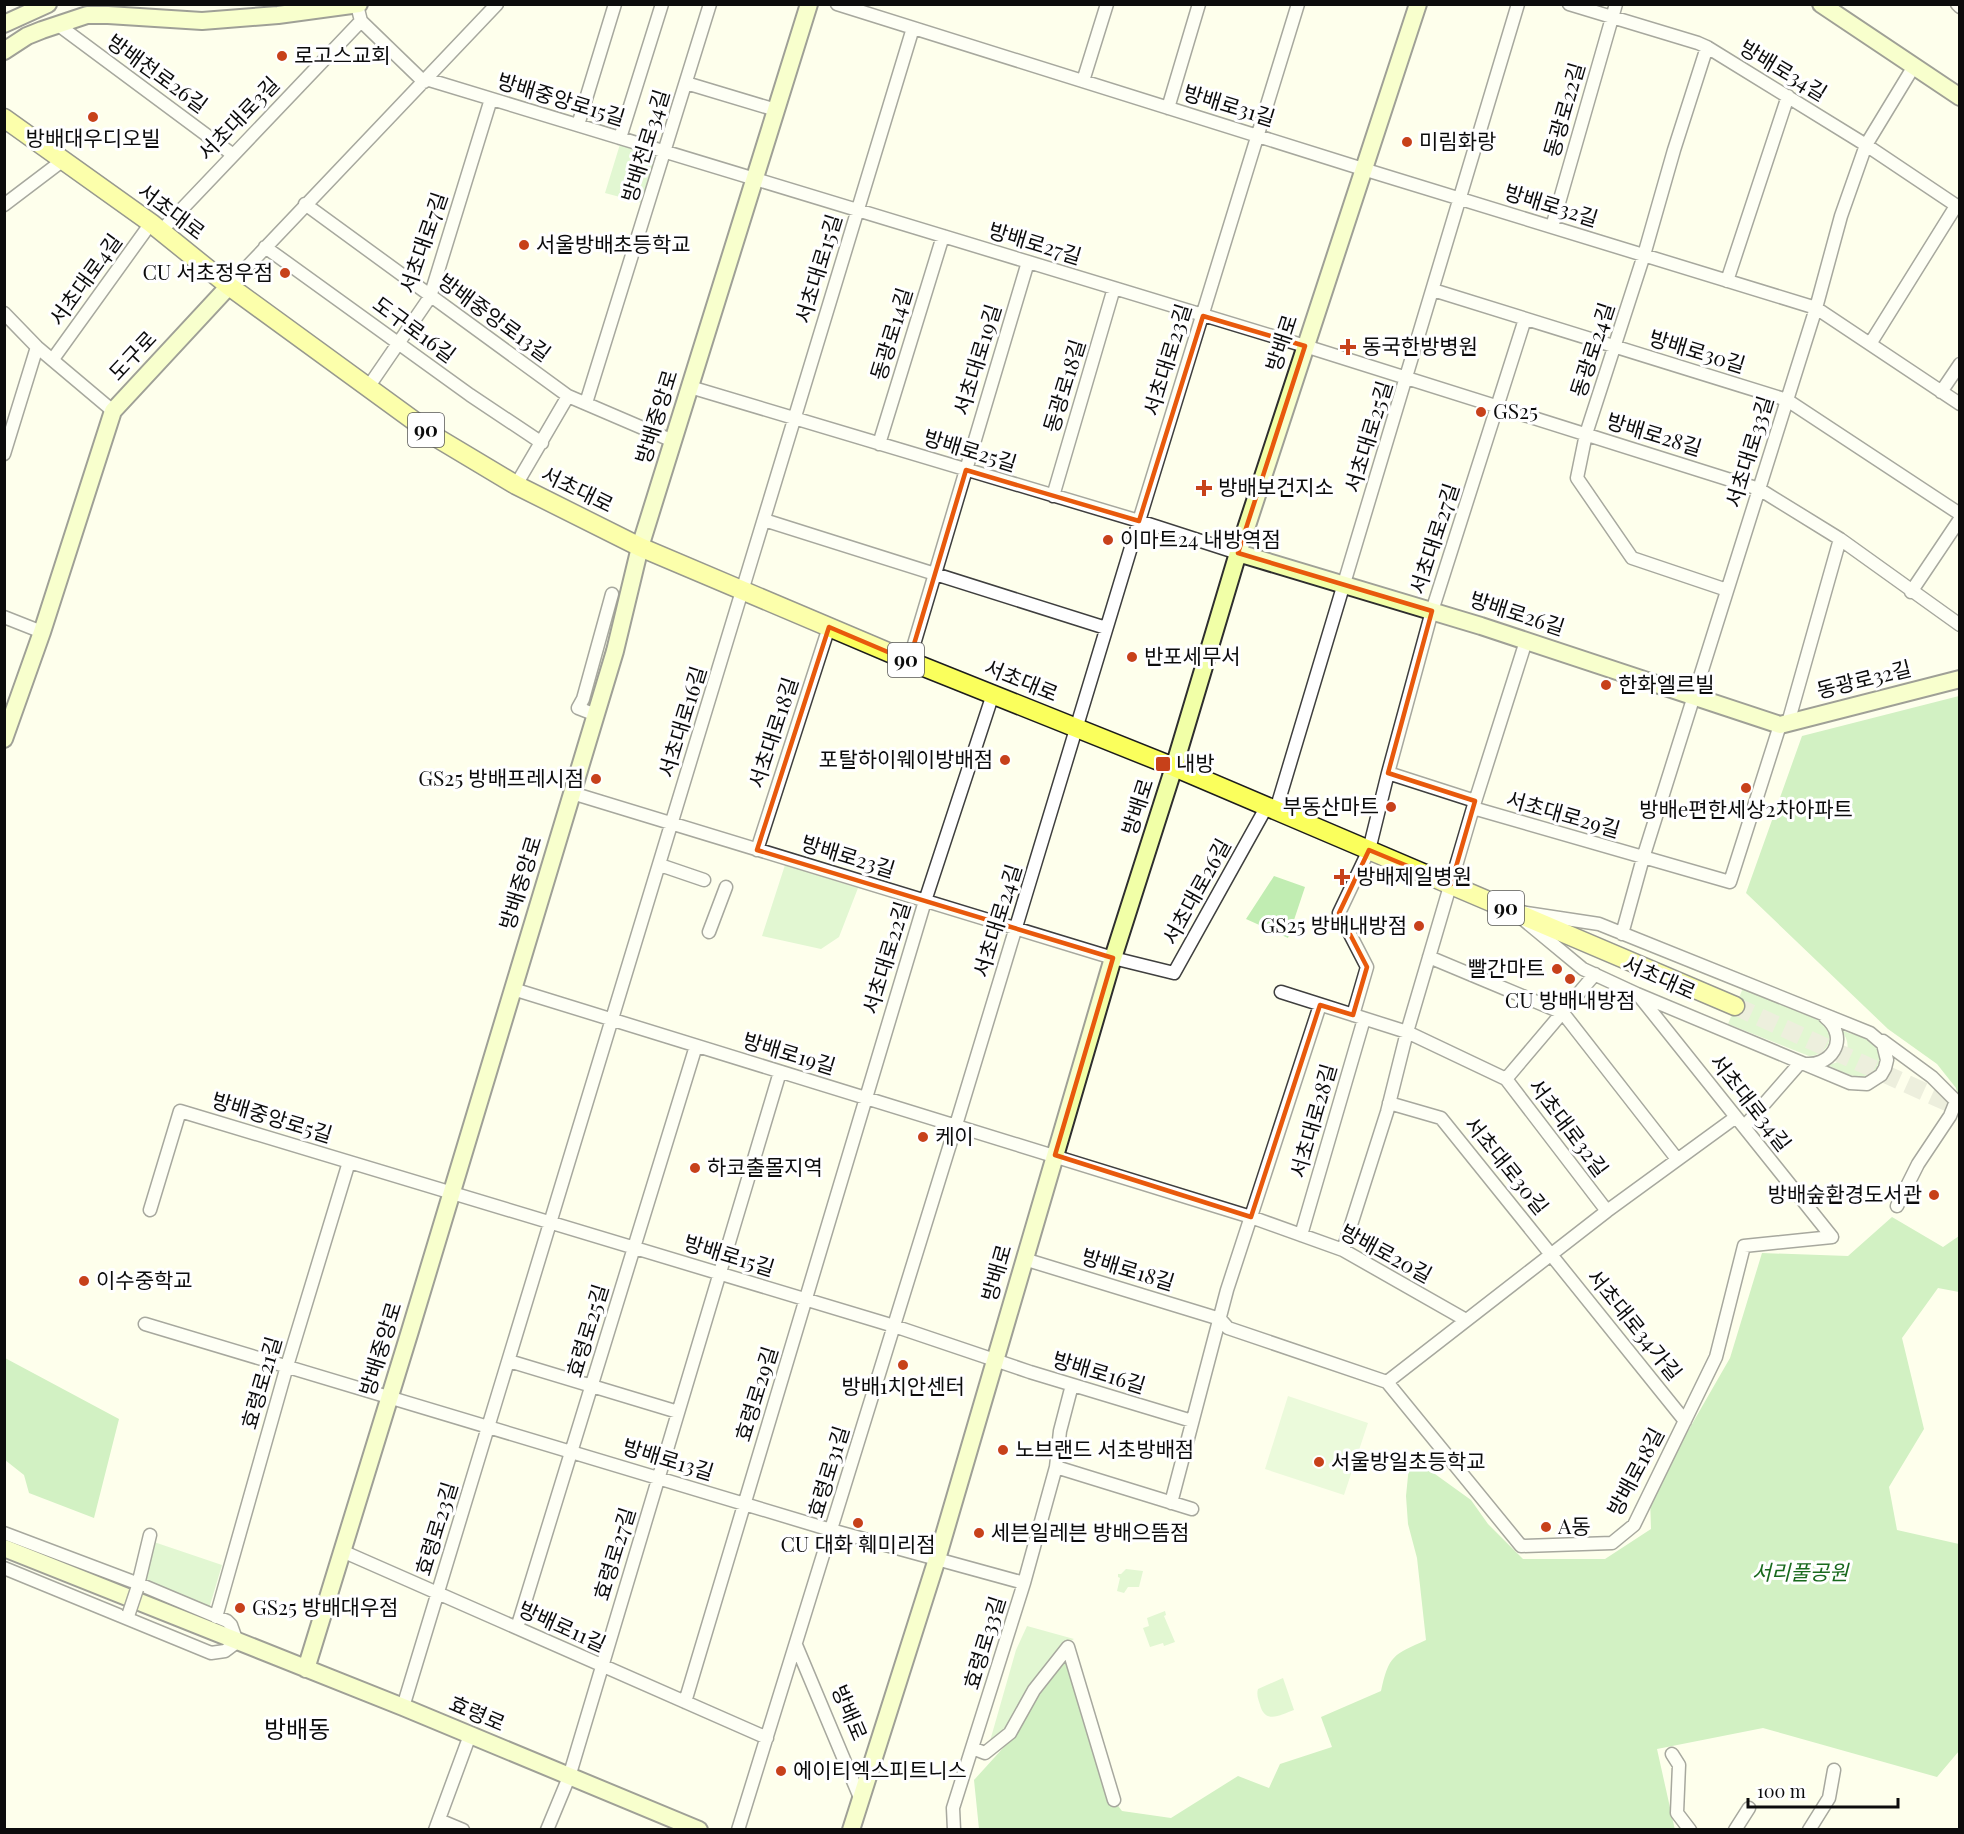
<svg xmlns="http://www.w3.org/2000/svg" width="1964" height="1834" font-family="'Playfair Display','Noto Sans KR',serif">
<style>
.green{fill:#c1edb2}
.forest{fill:#9edf90}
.pitch{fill:#d6f3c5}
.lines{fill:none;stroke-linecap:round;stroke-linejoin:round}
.primary-tunnel{stroke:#dadbca;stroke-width:18;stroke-dasharray:18 9;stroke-linecap:butt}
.street-casing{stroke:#3f3f3f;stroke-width:15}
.secondary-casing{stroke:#2e2e2e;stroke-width:20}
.primary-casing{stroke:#1d1d1d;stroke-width:21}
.street{stroke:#fff;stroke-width:12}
.secondary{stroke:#f1ffa7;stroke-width:16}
.primary{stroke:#faff5c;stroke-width:18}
.street-bridge-casing{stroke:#3f3f3f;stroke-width:15;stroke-linecap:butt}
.street-bridge{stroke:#fff;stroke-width:12}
.marked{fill:none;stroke:#e8590c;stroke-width:4.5;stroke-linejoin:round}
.poi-dot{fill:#c7411a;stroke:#fff;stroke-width:2}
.labels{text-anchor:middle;stroke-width:6;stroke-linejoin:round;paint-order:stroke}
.shield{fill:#fff;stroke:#555;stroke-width:1.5}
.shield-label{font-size:20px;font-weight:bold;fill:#0c0c0c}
.poi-label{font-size:21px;fill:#0c0c0c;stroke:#fff;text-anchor:start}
.street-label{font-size:21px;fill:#0c0c0c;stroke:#fff}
.park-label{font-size:21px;font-style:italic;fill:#18691d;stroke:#fff}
.quarter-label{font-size:24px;fill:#0c0c0c;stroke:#fff}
</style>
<rect width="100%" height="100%" fill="#feffec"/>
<!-- green -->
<path class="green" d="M 621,141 L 662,154 L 646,204 L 605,193 Z
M 785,865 L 858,888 L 839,937 L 821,949 L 762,936 Z
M 1274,876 L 1305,887 L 1288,938 L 1246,919 Z
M 1743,988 L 1823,1022 C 1836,1037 1828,1055 1809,1056 L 1728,1024 Z
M 1841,1030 C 1851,1034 1865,1037 1873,1043 C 1887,1054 1877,1080 1859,1077 C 1849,1076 1837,1069 1827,1065 C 1847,1063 1854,1045 1841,1030 Z
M 151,1541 L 222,1565 L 208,1612 L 140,1585 Z
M 1126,1569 L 1143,1571 L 1139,1587 L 1128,1587 L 1124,1593 L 1117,1591 L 1120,1578 L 1118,1577 L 1118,1574 L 1121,1574 Z
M 1165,1611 L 1166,1615 L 1164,1616 L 1175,1642 L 1164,1646 L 1163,1643 L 1150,1647 L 1143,1628 L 1149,1626 L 1147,1618 Z
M 1027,1626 L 1074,1639 L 1063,1645 L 1008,1731 L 990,1741 L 1016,1650 Z
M 1283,1678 L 1294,1710 C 1282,1714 1267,1724 1261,1708 C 1259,1701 1256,1696 1258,1689 Z"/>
<!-- forest -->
<path class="forest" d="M 1959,696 L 1959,1101 L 1956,1088 L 1937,1064 L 1888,1029 L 1746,893 L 1802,736 Z
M 1892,1217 L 1943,1247 L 1959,1236 L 1959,1292 L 1938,1288 L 1902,1338 L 1924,1429 L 1889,1487 L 1897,1530 L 1959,1544 L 1959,1751 L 1937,1777 L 1763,1728 L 1657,1749 L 1675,1830 L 979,1829 L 974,1780 L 1014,1736 L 1035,1691 L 1067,1653 L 1112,1798 L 1122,1811 L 1171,1818 L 1238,1776 L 1269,1788 L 1280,1764 L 1332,1747 L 1321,1717 L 1381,1691 C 1389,1655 1393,1655 1426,1640 L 1417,1558 L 1408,1524 L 1406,1496 L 1410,1456 L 1471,1500 L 1488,1524 L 1523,1559 L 1605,1559 L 1651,1529 L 1650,1497 L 1730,1358 L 1762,1253 L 1848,1256 Z
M 5,1358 L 119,1419 L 94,1518 L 29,1493 L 24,1475 L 5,1460 Z"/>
<!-- pitch -->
<path class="pitch" d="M 1288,1396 L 1368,1423 L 1344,1495 L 1265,1469 Z"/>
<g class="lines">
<!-- primary-tunnel -->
<path class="primary-tunnel" d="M 1735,1006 L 1960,1108"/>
<!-- street casing -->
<g class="street-casing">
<path id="street" d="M 837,4 L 1363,169 L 1816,308 L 1960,404
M 1569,4 L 1698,43 L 1707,47 L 1866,145 L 1960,208
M 1957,4 L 1960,7
M 361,21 L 424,82
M 57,24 L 232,154
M 1707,47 L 1674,150 L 1644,255 L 1586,434 L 1577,478 L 1632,558 L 1727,590
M 426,79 L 1305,346 L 1759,489 L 1840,539 L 1960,625
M 1083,81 L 1107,4
M 686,83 L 776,110
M 1168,108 L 1199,4
M 578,125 L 615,4
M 620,138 L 662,4
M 305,204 L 568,396 L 673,441
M 4,205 L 62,161
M 1552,227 L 1616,4
M 161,231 L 361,21 L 357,5
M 265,247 L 470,395 L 542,443
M 1727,281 L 1788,96
M 229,286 L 497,4
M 1433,290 L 1787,400 L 1960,514
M 4,313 L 37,347 L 113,411
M 1870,344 L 1956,206
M 53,359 L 151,223
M 369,386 L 430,297 L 491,99
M 690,387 L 1139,521 L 1238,553
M 1941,392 L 1960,364
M 586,403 L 710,4
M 879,444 L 943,236
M 4,454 L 37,347
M 516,485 L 568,396
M 1053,496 L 1114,288
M 764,520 L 1106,628
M 1911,592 L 1960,519
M 4,617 L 42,632
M 909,661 L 1028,262
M 596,715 L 578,708 L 583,699 L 612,594
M 1788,723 L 1840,539
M 1388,773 L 1475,801
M 572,793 L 1113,958 L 1174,973 L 1267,806
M 1473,808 L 1730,882 L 1780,725
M 1276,810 L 1518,4
M 757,850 L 829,627
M 660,865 L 704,880
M 1513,911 L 1599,924 L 1870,1033 L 1883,1044 L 1887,1060 L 1885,1068 L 1881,1075 L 1867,1084 L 1850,1083 L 1637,994 L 1583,969 Z
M 709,932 L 726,887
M 1622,934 L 1643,858 L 1816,308 L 1841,216 L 1866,145 L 1914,66
M 1429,957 L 1563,1013 L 1677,1159
M 513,989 L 1251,1217 L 1343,1250 L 1466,1320
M 1281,992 L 1407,1032 L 1506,1079 L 1607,1211
M 1640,997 L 1832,1237
M 1353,1015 L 1367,967 L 1339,913 L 1369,850 L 1388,773 L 1432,611 L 1525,319
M 1883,1041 L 1932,1077 L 1956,1101 L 1950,1116 L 1918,1164 L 1897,1206
M 1506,1079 L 1595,974
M 1389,1103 L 1441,1118 L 1685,1421
M 1744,1127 L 1800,1063 C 1831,1070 1851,1038 1825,1017
M 150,1210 L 180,1111 L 894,1326 L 1030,1372 L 1192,1421
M 1301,1235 L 1364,1019
M 1343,1250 L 1387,1112 L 1407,1032 L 1473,808 L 1526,641
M 1024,1259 L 1220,1319 L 1228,1328 L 1387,1382 L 1521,1546 L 1612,1543 L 1634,1525 L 1716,1357 L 1744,1246 L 1832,1237
M 145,1324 L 831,1530 L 1024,1583
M 509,1361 L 678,1412
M 1387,1382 L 1607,1211 L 1736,1117
M 1056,1467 L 1192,1509
M 1171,1503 L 1227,1290 L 1320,1005
M 4,1533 L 139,1584 L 227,1621 L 231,1625 L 237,1642 L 225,1651 L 211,1653 L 4,1568
M 342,1551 L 767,1738
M 137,1589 L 150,1535
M 216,1617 L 287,1366 L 349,1162
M 517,1628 L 696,1046
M 796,1645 L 861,1800
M 685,1702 L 925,901 L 993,694
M 403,1707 L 913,28
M 972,1748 L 985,1753 L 1010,1733 L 1034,1690 L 1068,1647 L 1114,1800
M 1672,1754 L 1679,1765 L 1677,1813 L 1690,1830
M 439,1820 L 463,1830
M 435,1830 L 470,1735
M 547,1830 L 569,1777 L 780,1072
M 738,1830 L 956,1125 L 1139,521 L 1298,4
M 954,1830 L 953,1808 L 1024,1583 L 1056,1467 L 1060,1431 L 1072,1385
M 1735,1830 L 1749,1808
M 1809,1830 L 1829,1798 L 1834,1770"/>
</g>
<!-- secondary casing -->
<g class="secondary-casing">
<path id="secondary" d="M 1821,4 L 1960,97
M 4,24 L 48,4
M 4,51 L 27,36 L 42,30 L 87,15 L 108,15 L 202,21 L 278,15 L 359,4
M 1238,553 L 1481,626 L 1780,725 L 1960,679
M 4,739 L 42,632 L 113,411 L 229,286
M 4,1548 L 403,1707 L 699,1830
M 306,1669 L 410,1331 L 615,651 L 640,547 L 809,4
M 851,1830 L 937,1559 L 1113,958 L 1174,767 L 1238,553 L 1418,4"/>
</g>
<!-- primary casing -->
<g class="primary-casing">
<path id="primary" d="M 4,118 L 151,223 L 229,286 L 439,439 L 516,485 L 640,547 L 909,661 L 1174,767 L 1735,1006"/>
</g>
<!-- street -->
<use href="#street" class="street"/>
<!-- secondary -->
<use href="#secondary" class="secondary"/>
<!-- primary -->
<use href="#primary" class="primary"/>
<!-- street-bridge casing -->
<g class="street-bridge-casing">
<path id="street-bridge" d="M 129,1613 L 137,1589"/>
</g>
<!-- street-bridge -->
<use href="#street-bridge" class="street-bridge"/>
</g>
<!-- marked area -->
<path d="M0 0H1964V1834H0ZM 1203,316 L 1305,346 L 1238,553 L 1432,611 L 1388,773 L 1475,801 L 1451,884 L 1369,850 L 1339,913 L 1367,967 L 1353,1015 L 1320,1005 L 1251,1217 L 1055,1155 L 1113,958 L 757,850 L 829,627 L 909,661 L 966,470 L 1139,521 Z" fill="#feffec" fill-opacity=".55" fill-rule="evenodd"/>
<path class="marked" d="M 1203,316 L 1305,346 L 1238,553 L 1432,611 L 1388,773 L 1475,801 L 1451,884 L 1369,850 L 1339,913 L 1367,967 L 1353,1015 L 1320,1005 L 1251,1217 L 1055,1155 L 1113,958 L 757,850 L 829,627 L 909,661 L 966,470 L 1139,521 Z"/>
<!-- markers -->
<g class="poi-dot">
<circle cx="282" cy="56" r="6"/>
<circle cx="93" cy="117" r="6"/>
<circle cx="1407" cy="142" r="6"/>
<circle cx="524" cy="245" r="6"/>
<circle cx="285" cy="273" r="6"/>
<path d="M1345 338h6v6h6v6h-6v6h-6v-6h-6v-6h6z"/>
<circle cx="1481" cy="412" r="6"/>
<path d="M1201 479h6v6h6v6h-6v6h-6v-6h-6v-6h6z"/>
<circle cx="1108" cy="540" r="6"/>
<circle cx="1132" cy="657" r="6"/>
<circle cx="1606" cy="685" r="6"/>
<circle cx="1005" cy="760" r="6"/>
<rect x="1155" y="756" width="16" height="16" rx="3"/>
<circle cx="596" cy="779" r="6"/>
<circle cx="1746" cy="788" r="6"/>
<circle cx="1391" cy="807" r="6"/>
<path d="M1339 868h6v6h6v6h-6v6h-6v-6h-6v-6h6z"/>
<circle cx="1419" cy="926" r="6"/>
<circle cx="1557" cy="969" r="6"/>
<circle cx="1570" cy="979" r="6"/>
<circle cx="923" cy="1137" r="6"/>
<circle cx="695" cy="1168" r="6"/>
<circle cx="1934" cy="1195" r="6"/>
<circle cx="84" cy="1281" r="6"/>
<circle cx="903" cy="1365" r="6"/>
<circle cx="1003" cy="1450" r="6"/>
<circle cx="1319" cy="1462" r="6"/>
<circle cx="858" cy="1523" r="6"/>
<circle cx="1546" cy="1527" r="6"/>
<circle cx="979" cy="1533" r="6"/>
<circle cx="240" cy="1608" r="6"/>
<circle cx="781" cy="1771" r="6"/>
</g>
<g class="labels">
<!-- shield labels -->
<g class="shield">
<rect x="408" y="413" width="36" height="34" rx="4.5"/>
<rect x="888" y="643" width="36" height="34" rx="4.5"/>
<rect x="1488" y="891" width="36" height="34" rx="4.5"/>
</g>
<g class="shield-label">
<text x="426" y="437">90</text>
<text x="906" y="667">90</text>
<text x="1506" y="915">90</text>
</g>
<!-- poi labels -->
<g class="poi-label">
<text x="294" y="63">로고스교회</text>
<text x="93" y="146" text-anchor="middle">방배대우디오빌</text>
<text x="1419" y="149">미림화랑</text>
<text x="536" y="252">서울방배초등학교</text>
<text x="273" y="280" text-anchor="end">CU 서초정우점</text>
<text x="1362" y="354">동국한방병원</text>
<text x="1493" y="419">GS25</text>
<text x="1218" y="495">방배보건지소</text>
<text x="1120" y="547">이마트24 내방역점</text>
<text x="1144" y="664">반포세무서</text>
<text x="1618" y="692">한화엘르빌</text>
<text x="993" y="767" text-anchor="end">포탈하이웨이방배점</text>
<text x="1176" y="771">내방</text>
<text x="584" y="786" text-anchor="end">GS25 방배프레시점</text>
<text x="1379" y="814" text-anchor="end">부동산마트</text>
<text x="1746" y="817" text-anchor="middle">방배e편한세상2차아파트</text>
<text x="1356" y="884">방배제일병원</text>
<text x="1407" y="933" text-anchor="end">GS25 방배내방점</text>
<text x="1545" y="976" text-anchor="end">빨간마트</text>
<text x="1570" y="1008" text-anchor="middle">CU 방배내방점</text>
<text x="935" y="1144">케이</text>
<text x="707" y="1175">하코출몰지역</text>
<text x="1922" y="1202" text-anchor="end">방배숲환경도서관</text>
<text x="96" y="1288">이수중학교</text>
<text x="903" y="1394" text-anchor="middle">방배1치안센터</text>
<text x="1015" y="1457">노브랜드 서초방배점</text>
<text x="1331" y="1469">서울방일초등학교</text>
<text x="1558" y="1534">A동</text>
<text x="991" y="1540">세븐일레븐 방배으뜸점</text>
<text x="858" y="1552" text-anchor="middle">CU 대화 훼미리점</text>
<text x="252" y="1615">GS25 방배대우점</text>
<text x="793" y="1778">에이티엑스피트니스</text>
</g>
<!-- street labels -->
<g class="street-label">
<text transform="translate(1783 71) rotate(31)" y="7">방배로34길</text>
<text transform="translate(157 74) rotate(36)" y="7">방배천로26길</text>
<text transform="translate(561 100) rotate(17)" y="7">방배중앙로15길</text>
<text transform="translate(1229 106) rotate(17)" y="7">방배로31길</text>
<text transform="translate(1565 110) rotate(-74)" y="7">동광로22길</text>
<text transform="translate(239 119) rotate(-46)" y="7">서초대로3길</text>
<text transform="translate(646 146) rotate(-73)" y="7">방배천로34길</text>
<text transform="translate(1551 206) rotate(17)" y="7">방배로32길</text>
<text transform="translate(171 212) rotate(37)" y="7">서초대로</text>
<text transform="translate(424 243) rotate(-71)" y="7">서초대로7길</text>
<text transform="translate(1035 244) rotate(17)" y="7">방배로27길</text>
<text transform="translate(819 269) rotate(-73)" y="7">서초대로15길</text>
<text transform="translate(86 280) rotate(-54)" y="7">서초대로4길</text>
<text transform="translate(494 318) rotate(36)" y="7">방배중앙로13길</text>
<text transform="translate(414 330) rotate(36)" y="7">도구로16길</text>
<text transform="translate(892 334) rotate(-73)" y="7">동광로14길</text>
<text transform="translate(1282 343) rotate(-72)" y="7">방배로</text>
<text transform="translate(1593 350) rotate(-72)" y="7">동광로24길</text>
<text transform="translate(1697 352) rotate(17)" y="7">방배로30길</text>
<text transform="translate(133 356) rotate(-47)" y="7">도구로</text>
<text transform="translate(978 360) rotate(-73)" y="7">서초대로19길</text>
<text transform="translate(1168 360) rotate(-73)" y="7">서초대로23길</text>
<text transform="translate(1065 386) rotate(-73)" y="7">동광로18길</text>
<text transform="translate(657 417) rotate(-73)" y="7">방배중앙로</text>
<text transform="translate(1654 435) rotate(17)" y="7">방배로28길</text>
<text transform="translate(1369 437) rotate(-73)" y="7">서초대로25길</text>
<text transform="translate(970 451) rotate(17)" y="7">방배로25길</text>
<text transform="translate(1750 452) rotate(-73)" y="7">서초대로33길</text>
<text transform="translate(577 490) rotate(26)" y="7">서초대로</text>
<text transform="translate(1435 539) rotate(-72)" y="7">서초대로27길</text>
<text transform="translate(1517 614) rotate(18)" y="7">방배로26길</text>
<text transform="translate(1864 680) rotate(-14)" y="7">동광로32길</text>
<text transform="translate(1021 681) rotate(22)" y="7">서초대로</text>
<text transform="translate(683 722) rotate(-73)" y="7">서초대로16길</text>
<text transform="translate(774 733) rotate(-72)" y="7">서초대로18길</text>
<text transform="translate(1138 807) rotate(-72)" y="7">방배로</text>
<text transform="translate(1563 815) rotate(16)" y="7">서초대로29길</text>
<text transform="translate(848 857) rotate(17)" y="7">방배로23길</text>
<text transform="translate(521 883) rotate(-73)" y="7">방배중앙로</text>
<text transform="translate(1197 892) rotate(-61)" y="7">서초대로26길</text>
<text transform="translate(998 921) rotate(-73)" y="7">서초대로24길</text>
<text transform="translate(887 958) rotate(-73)" y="7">서초대로22길</text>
<text transform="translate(1659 978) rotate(24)" y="7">서초대로</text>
<text transform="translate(789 1054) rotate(17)" y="7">방배로19길</text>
<text transform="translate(1750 1103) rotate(52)" y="7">서초대로34길</text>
<text transform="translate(272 1118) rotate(17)" y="7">방배중앙로5길</text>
<text transform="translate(1314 1121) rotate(-74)" y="7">서초대로28길</text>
<text transform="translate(1568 1128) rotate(53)" y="7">서초대로32길</text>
<text transform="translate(1506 1166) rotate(51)" y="7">서초대로30길</text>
<text transform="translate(1386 1254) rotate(28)" y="7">방배로20길</text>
<text transform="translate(729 1256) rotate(17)" y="7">방배로15길</text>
<text transform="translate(1128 1270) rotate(17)" y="7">방배로18길</text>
<text transform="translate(997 1273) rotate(-74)" y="7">방배로</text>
<text transform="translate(1634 1325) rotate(51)" y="7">서초대로34가길</text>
<text transform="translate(588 1331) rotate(-73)" y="7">효령로25길</text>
<text transform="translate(381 1349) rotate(-73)" y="7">방배중앙로</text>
<text transform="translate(1099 1373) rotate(17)" y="7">방배로16길</text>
<text transform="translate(262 1383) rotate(-74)" y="7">효령로21길</text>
<text transform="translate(757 1394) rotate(-73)" y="7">효령로29길</text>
<text transform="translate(668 1460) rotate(17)" y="7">방배로13길</text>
<text transform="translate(829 1472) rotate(-73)" y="7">효령로31길</text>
<text transform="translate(1636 1472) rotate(-62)" y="7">방배로18길</text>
<text transform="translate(437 1529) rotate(-73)" y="7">효령로23길</text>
<text transform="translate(615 1554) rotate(-73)" y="7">효령로27길</text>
<text transform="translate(562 1627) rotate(24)" y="7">방배로11길</text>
<text transform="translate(985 1643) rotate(-73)" y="7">효령로33길</text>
<text transform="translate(849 1713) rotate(67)" y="7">방배로</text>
<text transform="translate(477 1714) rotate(23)" y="7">효령로</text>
</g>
<!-- park labels -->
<g class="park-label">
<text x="1800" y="1580">서리풀공원</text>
</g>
<!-- quarter labels -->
<g class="quarter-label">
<text x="297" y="1738">방배동</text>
</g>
</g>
<!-- border -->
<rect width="1964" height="1834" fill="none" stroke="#0c0c0c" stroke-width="12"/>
<!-- scale -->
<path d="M1748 1798v9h150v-9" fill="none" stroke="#0c0c0c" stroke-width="3"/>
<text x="1757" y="1798" font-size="18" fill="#0c0c0c" stroke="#ffffff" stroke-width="4.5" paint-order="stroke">100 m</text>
</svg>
